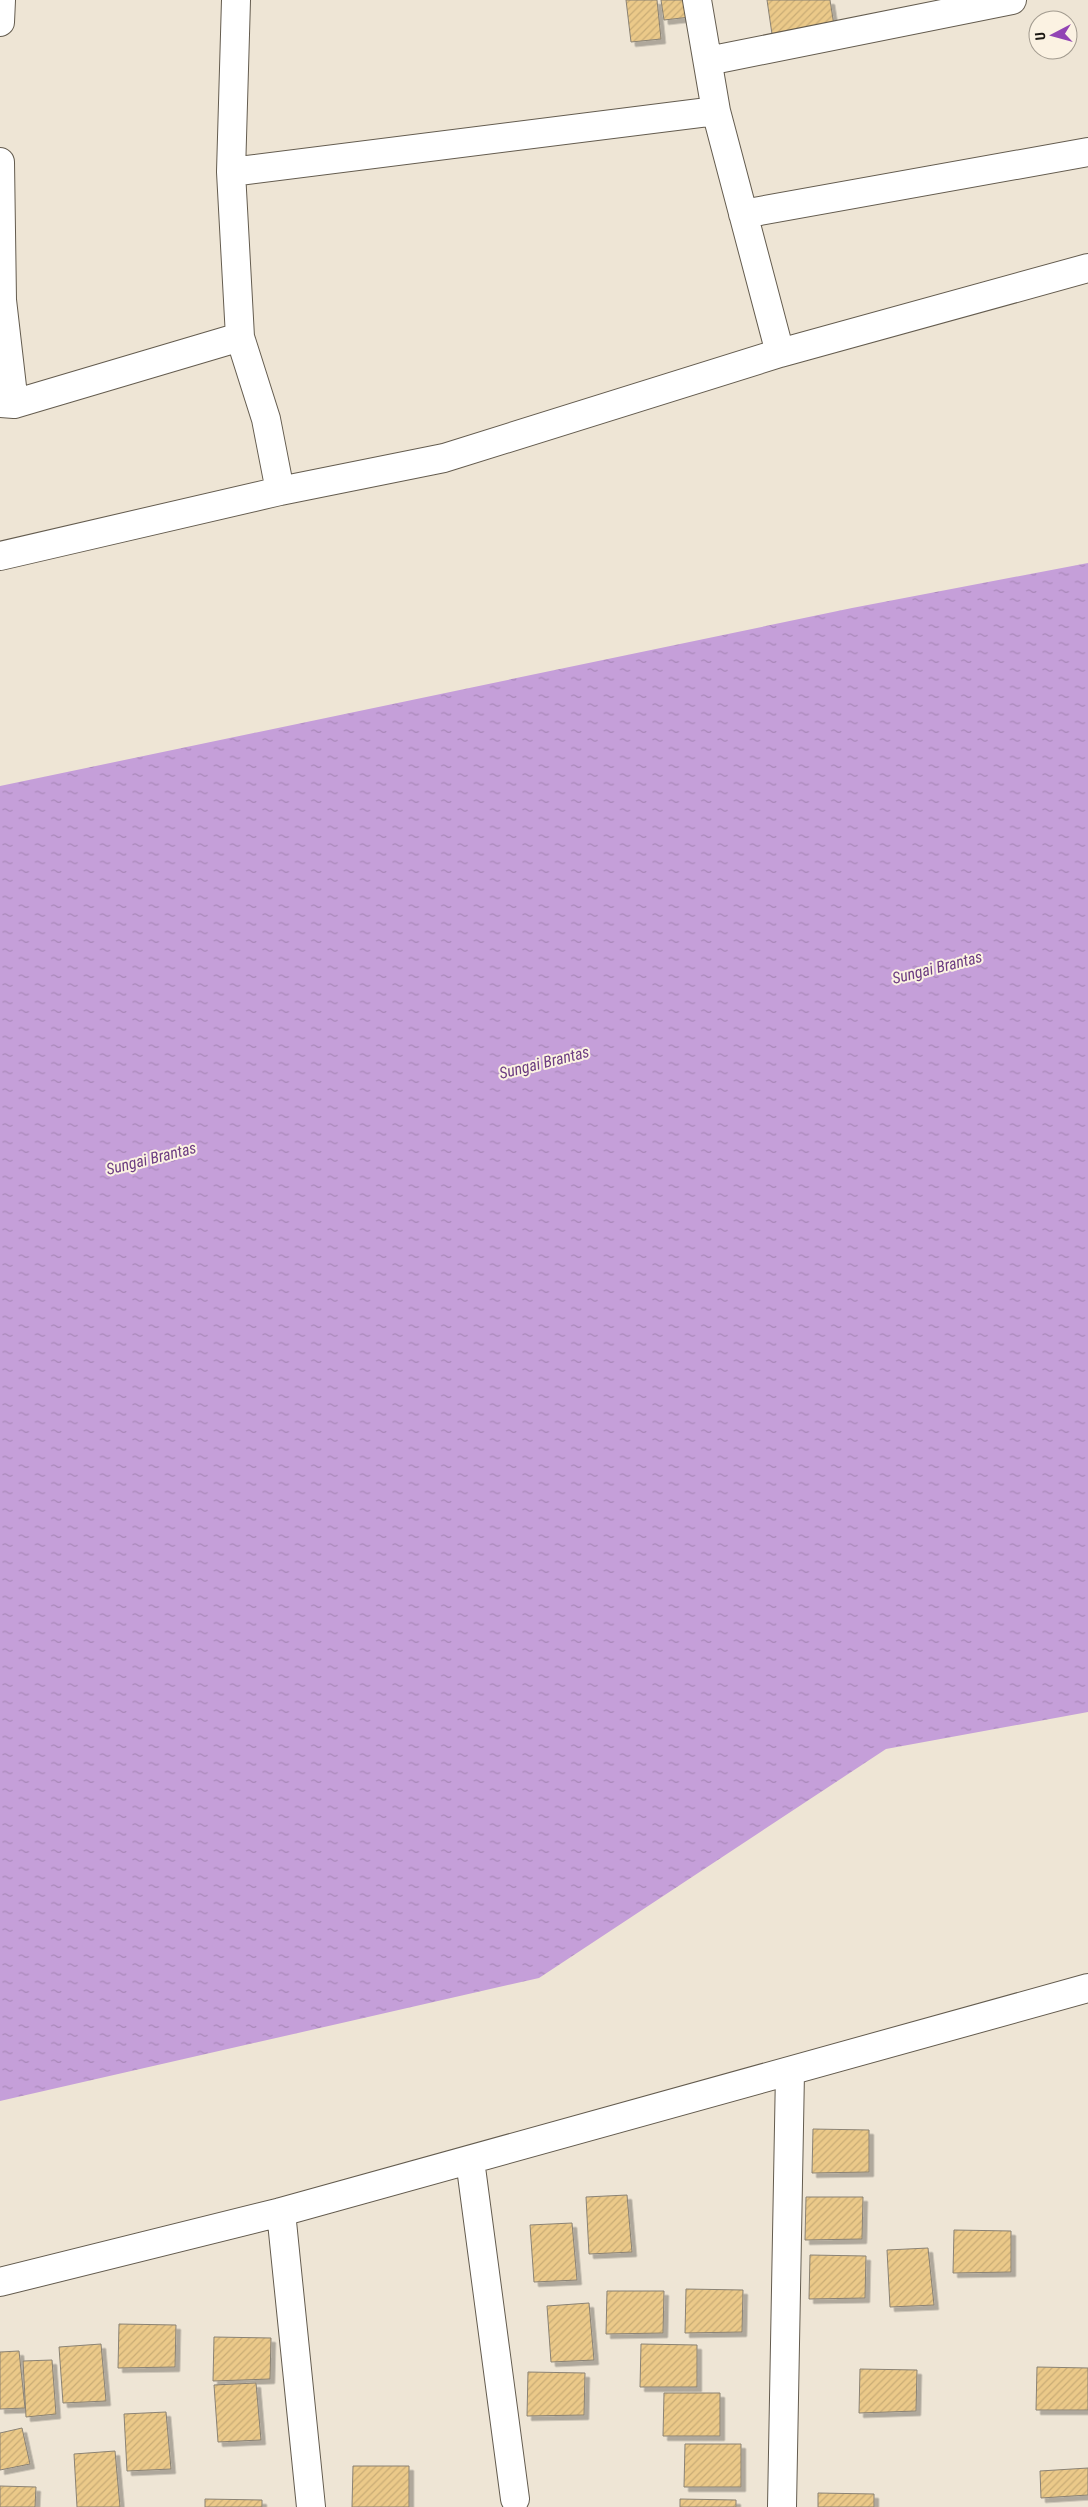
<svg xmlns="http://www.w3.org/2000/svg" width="1088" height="2507" font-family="'Roboto Condensed',sans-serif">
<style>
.water{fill:url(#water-ripples)}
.building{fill:url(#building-hatch);stroke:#8a8274;filter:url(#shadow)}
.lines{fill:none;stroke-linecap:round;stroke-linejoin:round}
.minor-casing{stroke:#645c4f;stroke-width:30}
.minor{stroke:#fff;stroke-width:28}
.labels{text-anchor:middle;stroke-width:4;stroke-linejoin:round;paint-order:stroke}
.water-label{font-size:16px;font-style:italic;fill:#6c3c82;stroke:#fbf2e2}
</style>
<defs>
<pattern id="water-ripples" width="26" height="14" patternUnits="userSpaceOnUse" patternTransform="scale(1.25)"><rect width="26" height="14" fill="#c59fd9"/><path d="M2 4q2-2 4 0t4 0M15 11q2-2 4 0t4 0" fill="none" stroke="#a988b9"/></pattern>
<pattern id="building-hatch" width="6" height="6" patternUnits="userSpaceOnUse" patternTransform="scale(1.25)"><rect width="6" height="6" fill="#ebc989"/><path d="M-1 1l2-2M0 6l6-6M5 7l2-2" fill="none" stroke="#c9ac75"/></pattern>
<filter id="shadow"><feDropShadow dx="4.5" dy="4.5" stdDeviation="0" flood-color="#0004"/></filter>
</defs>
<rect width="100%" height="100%" fill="#eee5d5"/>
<!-- water -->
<path class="water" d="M 1088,563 L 1088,1712 L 886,1749 L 539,1978 L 0,2101 L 0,786 L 852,608 Z"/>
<!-- building -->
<path class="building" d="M 626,0 L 657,0 L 661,39 L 631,42 Z
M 661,0 L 688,0 L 690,17 L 664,20 Z
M 767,0 L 830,0 L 835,32 L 773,41 Z
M 813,2129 L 869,2130 L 869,2172 L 812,2173 Z
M 627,2195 L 632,2252 L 589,2254 L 586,2197 Z
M 806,2197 L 863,2197 L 862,2239 L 805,2240 Z
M 572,2223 L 577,2280 L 534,2282 L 530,2225 Z
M 954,2230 L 1011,2231 L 1011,2272 L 953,2273 Z
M 928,2248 L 934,2305 L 890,2307 L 887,2250 Z
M 810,2255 L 866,2256 L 865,2298 L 809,2299 Z
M 686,2289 L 743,2290 L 742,2332 L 685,2333 Z
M 607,2291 L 664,2291 L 663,2333 L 606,2334 Z
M 589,2303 L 594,2360 L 551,2362 L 547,2306 Z
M 119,2324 L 176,2325 L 175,2367 L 118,2368 Z
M 214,2337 L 271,2338 L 270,2379 L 213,2381 Z
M 101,2344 L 106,2401 L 63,2403 L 59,2347 Z
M 641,2344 L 697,2345 L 697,2387 L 640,2387 Z
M 19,2351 L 25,2408 L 0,2409 L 0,2352 Z
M 52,2360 L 56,2414 L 26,2417 L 23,2361 Z
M 1037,2367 L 1088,2368 L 1088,2410 L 1036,2410 Z
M 860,2369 L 917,2370 L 916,2411 L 859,2413 Z
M 528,2372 L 585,2373 L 584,2415 L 527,2416 Z
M 256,2383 L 261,2440 L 218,2442 L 214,2385 Z
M 664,2393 L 720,2393 L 720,2436 L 663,2436 Z
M 166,2412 L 171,2469 L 127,2471 L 124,2414 Z
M 22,2428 L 30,2464 L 0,2470 L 0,2433 Z
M 685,2444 L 741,2444 L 741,2487 L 684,2487 Z
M 115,2451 L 120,2507 L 77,2507 L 74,2454 Z
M 353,2466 L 409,2466 L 409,2507 L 352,2507 Z
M 1088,2468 L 1088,2495 L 1041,2498 L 1040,2471 Z
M 0,2486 L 36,2487 L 35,2507 L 0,2507 Z
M 818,2493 L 874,2494 L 874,2507 L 818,2507 Z
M 205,2499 L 262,2500 L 262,2507 L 205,2507 Z
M 680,2499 L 736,2500 L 736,2507 L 680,2507 Z"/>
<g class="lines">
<!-- minor casing -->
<g class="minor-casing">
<path id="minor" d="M 236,0 L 231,172 L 240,337 L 266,419 L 280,491
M 697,0 L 716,111 L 780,353
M 0,22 L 1,0
M 708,61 L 1012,0
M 0,162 L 2,300 L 14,404
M 231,172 L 716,111
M 743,214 L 1088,152
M 0,403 L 14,404 L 240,337
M 0,556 L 280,491 L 444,458 L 780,353 L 1088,268
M 470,2160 L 515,2499
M 281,2212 L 311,2507
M 0,2282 L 281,2212 L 1088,1988
M 782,2507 L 790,2072"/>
</g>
<!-- minor -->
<use href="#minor" class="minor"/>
</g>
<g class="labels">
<!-- water labels -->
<g class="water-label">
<text transform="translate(937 967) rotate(-14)" y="6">Sungai Brantas</text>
<text transform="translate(544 1062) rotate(-14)" y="6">Sungai Brantas</text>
<text transform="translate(151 1158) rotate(-14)" y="6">Sungai Brantas</text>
</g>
</g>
<!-- north arrow -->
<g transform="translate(1053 35) rotate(264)"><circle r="24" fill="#fbf2e2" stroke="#a29b8f"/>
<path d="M0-4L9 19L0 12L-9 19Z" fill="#9244b4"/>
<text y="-8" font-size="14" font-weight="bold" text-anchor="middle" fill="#1c1813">U</text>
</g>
</svg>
